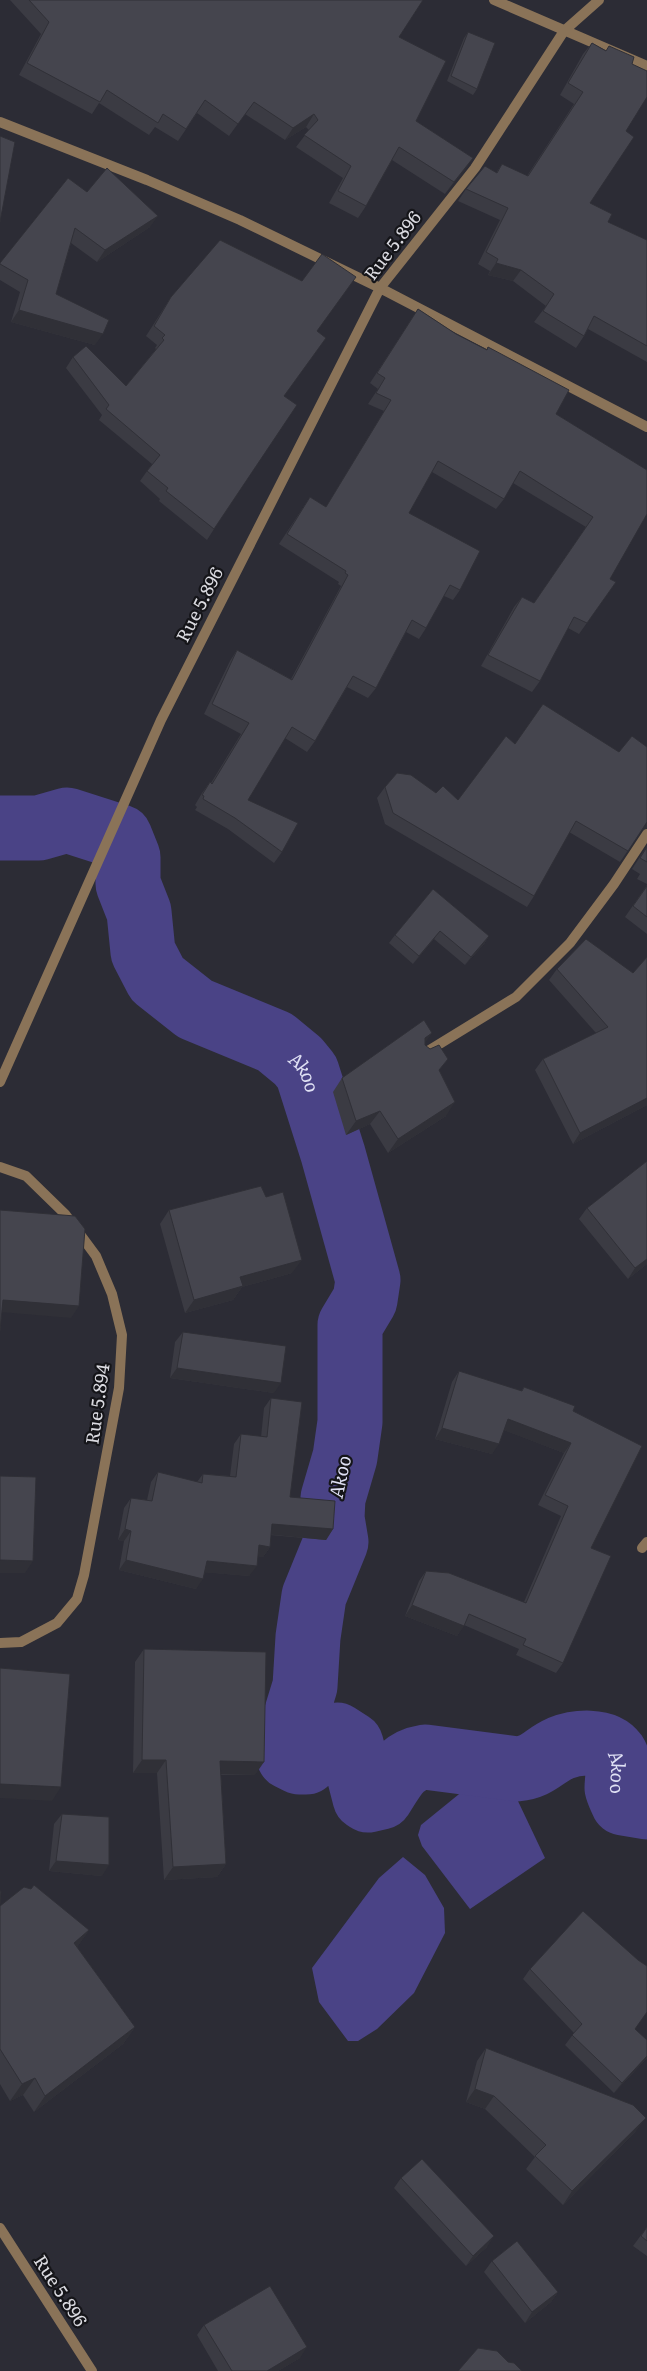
<svg xmlns="http://www.w3.org/2000/svg" width="647" height="2371" font-family="Literata,serif">
<style>
.water{fill:#4a4386}
.lines{fill:none;stroke-linecap:round;stroke-linejoin:round}
.river{stroke:#4a4386;stroke-width:65}
.minor{stroke:#8a7358;stroke-width:10}
.wall{fill:#3b3b43}
.shaded-wall{fill:#303037}
.building{fill:#45454e;stroke:#303037}
.labels{text-anchor:middle;stroke-width:4.5;stroke-linejoin:round;paint-order:stroke}
.street-label{font-size:18px;fill:#dadae0;stroke:#151519}
.water-label{font-size:19px;font-style:italic;fill:#dfe0f4;stroke:#151519}
</style>
<rect width="100%" height="100%" fill="#2c2c35"/>
<!-- water -->
<path class="water" d="M 485,1773 L 498,1776 L 517,1799 L 545,1858 L 470,1909 L 422,1846 L 418,1835 L 421,1825 Z
M 403,1857 L 425,1875 L 444,1908 L 445,1933 L 414,1993 L 377,2029 L 358,2041 L 348,2041 L 319,2002 L 312,1968 L 379,1878 Z"/>
<g class="lines">
<!-- river -->
<path class="river" id="s1" d="M 0,828 L 39,828 L 67,820 L 120,837 L 128,857 L 128,884 L 139,912 L 143,952 L 157,979 L 195,1009 L 275,1042 L 298,1061 L 307,1072 L 333,1154 L 368,1280 L 365,1300 L 350,1325 L 350,1422 L 345,1457 L 333,1498 L 332,1518 L 336,1542 L 314,1596 L 308,1637 L 305,1686 L 289,1738 L 289,1757 L 299,1762 L 306,1762 C 315,1749 321,1738 337,1735 L 351,1744 L 365,1798 L 368,1800 L 381,1797 C 394,1777 400,1761 425,1757 L 517,1769 C 538,1767 543,1756 561,1748 C 576,1742 604,1739 615,1754 C 621,1763 617,1778 617,1788 C 618,1793 621,1798 623,1803 L 647,1807"/>
<!-- minor -->
<path class="minor" d="M 494,0 L 647,66
M 0,122 L 147,180 L 240,220 L 380,288 L 647,427
M 428,1051 L 516,997 L 570,943 L 614,884 L 647,834
M 0,1082 L 161,720 L 380,288 L 475,168 L 564,31 L 599,0
M 0,1167 L 26,1176 L 65,1214 L 96,1256 L 112,1294 L 122,1335 L 119,1388 L 84,1575 L 77,1599 L 57,1623 L 21,1642 L 0,1643
M 642,1548 L 647,1542
M 0,2228 L 92,2371"/>
</g>
<!-- wall -->
<path class="wall" d="M 10,0 L 423,0 L 399,37 L 416,121 L 473,158 L 445,194 L 392,160 L 366,206 L 358,218 L 329,203 L 343,178 L 296,147 L 309,130 L 306,127 L 285,140 L 245,114 L 229,136 L 197,113 L 178,141 L 155,127 L 149,135 L 99,103 L 92,114 L 19,75 L 41,34 Z
M 468,32 L 477,89 L 473,95 L 447,81 L 464,38 Z
M 592,43 L 632,64 L 626,131 L 590,203 L 608,222 L 647,240 L 647,362 L 588,329 L 584,336 L 576,348 L 534,322 L 546,306 L 513,281 L 488,275 L 490,271 L 478,264 L 500,220 L 458,201 L 466,189 L 496,173 L 502,164 L 527,176 L 574,104 L 560,95 L 583,54 Z
M 87,192 L 150,227 L 97,262 L 71,243 L 56,294 L 95,345 L 11,322 L 20,292 L 0,280 L 0,263 Z
M 171,297 L 317,331 L 284,396 L 214,529 L 207,540 L 159,501 L 160,499 L 140,481 L 152,464 L 99,420 L 102,415 L 66,368 L 73,357 L 126,386 L 156,349 L 155,348 L 157,345 L 146,336 Z
M 418,309 L 456,334 L 486,350 L 488,347 L 556,414 L 647,470 L 610,579 L 616,582 L 579,634 L 568,628 L 540,681 L 532,692 L 481,666 L 514,607 L 522,597 L 534,603 L 586,527 L 513,483 L 504,499 L 496,509 L 432,472 L 409,513 L 460,590 L 453,600 L 444,596 L 426,628 L 419,639 L 406,632 L 376,688 L 368,698 L 347,687 L 315,741 L 307,752 L 285,738 L 248,800 L 282,852 L 274,863 L 228,829 L 195,810 L 197,807 L 195,805 L 202,793 L 210,782 L 211,783 L 241,734 L 204,714 L 230,661 L 237,650 L 291,679 L 341,586 L 338,584 L 339,582 L 279,544 L 310,497 L 326,507 L 384,411 L 368,404 L 378,389 L 370,383 Z
M 515,744 L 647,828 L 642,830 L 620,862 L 569,832 L 534,896 L 527,907 L 385,824 L 377,798 L 385,787 L 436,793 L 458,800 Z
M 647,846 L 647,884 L 637,879 L 640,874 L 632,869 Z
M 647,885 L 647,934 L 625,917 Z
M 433,889 L 489,936 L 484,944 L 465,965 L 434,939 L 413,964 L 389,943 L 395,935 Z
M 557,969 L 633,973 L 647,1105 L 573,1144 L 535,1070 L 543,1059 L 596,1033 L 549,980 Z
M 425,1044 L 425,1045 L 439,1071 L 446,1116 L 388,1153 L 370,1124 L 346,1135 L 333,1092 L 342,1078 Z
M 266,1197 L 292,1273 L 242,1287 L 233,1300 L 185,1313 L 160,1224 L 169,1210 Z
M 587,1208 L 647,1264 L 628,1279 L 579,1219 Z
M 183,1332 L 274,1393 L 170,1378 L 175,1342 Z
M 459,1371 L 521,1391 L 524,1387 L 573,1411 L 591,1548 L 563,1663 L 556,1673 L 516,1655 L 519,1649 L 464,1625 L 457,1636 L 405,1616 L 419,1581 L 426,1571 L 524,1602 L 561,1516 L 538,1505 L 564,1453 L 504,1430 L 492,1454 L 435,1439 L 452,1382 Z
M 271,1398 L 290,1497 L 333,1529 L 326,1540 L 271,1535 L 270,1547 L 263,1557 L 258,1556 L 249,1576 L 204,1572 L 196,1589 L 119,1570 L 124,1541 L 118,1540 L 124,1508 L 131,1498 L 147,1500 L 151,1482 L 158,1472 L 197,1482 L 203,1474 L 230,1476 L 234,1444 L 241,1434 L 261,1437 L 264,1408 Z
M 144,1649 L 255,1775 L 221,1775 L 226,1864 L 217,1877 L 164,1880 L 157,1773 L 133,1773 L 135,1662 Z
M 62,1814 L 102,1876 L 49,1871 L 54,1824 Z
M 0,1906 L 89,1930 L 77,1947 L 135,2027 L 123,2044 L 34,2112 L 23,2095 L 10,2101 L 0,2084 Z
M 530,1969 L 635,2029 L 647,2058 L 614,2093 L 565,2045 L 574,2033 L 523,1979 Z
M 486,2048 L 636,2131 L 563,2205 L 526,2169 L 535,2157 L 485,2109 L 466,2102 L 477,2061 Z
M 401,2178 L 487,2247 L 466,2266 L 394,2188 Z
M 647,2227 L 647,2256 L 633,2246 Z
M 492,2261 L 558,2292 L 551,2302 L 525,2323 L 484,2272 Z
M 204,2325 L 300,2358 L 278,2371 L 218,2371 L 197,2335 Z"/>
<!-- shaded-wall -->
<path class="shaded-wall" d="M 314,114 L 306,127 L 285,140 L 293,128 Z
M 473,158 L 465,170 L 445,194 L 454,182 Z
M 158,216 L 150,227 L 97,262 L 105,250 Z
M 496,263 L 521,270 L 513,281 L 488,275 Z
M 19,310 L 103,334 L 95,345 L 11,322 Z
M 647,822 L 647,828 L 642,830 Z
M 440,931 L 434,939 L 413,964 L 419,956 Z
M 489,936 L 484,944 L 465,965 L 471,957 Z
M 432,1033 L 422,1047 L 425,1038 Z
M 647,1098 L 647,1105 L 573,1144 L 580,1133 Z
M 455,1102 L 446,1116 L 388,1153 L 398,1139 Z
M 380,1111 L 370,1124 L 346,1135 L 356,1121 Z
M 647,1259 L 647,1264 L 628,1279 L 635,1268 Z
M 302,1260 L 292,1273 L 242,1287 L 233,1300 L 185,1313 L 194,1300 L 240,1277 Z
M 3,1300 L 79,1306 L 71,1318 L 0,1312 Z
M 177,1368 L 281,1383 L 274,1393 L 170,1378 Z
M 508,1419 L 571,1443 L 564,1453 L 501,1429 Z
M 442,1428 L 499,1444 L 492,1454 L 435,1439 Z
M 272,1524 L 333,1529 L 326,1540 L 265,1534 Z
M 125,1529 L 131,1531 L 124,1541 L 118,1540 Z
M 259,1545 L 270,1547 L 263,1557 L 252,1556 Z
M 0,1560 L 33,1561 L 25,1573 L 0,1573 Z
M 126,1560 L 203,1579 L 196,1589 L 119,1570 Z
M 207,1561 L 257,1566 L 249,1576 L 200,1572 Z
M 412,1605 L 464,1626 L 457,1636 L 405,1616 Z
M 142,1760 L 166,1760 L 157,1773 L 133,1773 Z
M 220,1761 L 264,1762 L 255,1775 L 211,1774 Z
M 0,1784 L 61,1787 L 52,1801 L 0,1798 Z
M 56,1861 L 109,1865 L 102,1876 L 49,1871 Z
M 226,1864 L 217,1877 L 164,1880 L 173,1867 Z
M 89,1930 L 78,1946 L 62,1959 L 74,1943 Z
M 135,2027 L 123,2044 L 34,2112 L 45,2096 Z
M 647,2056 L 647,2058 L 614,2093 L 622,2083 Z
M 35,2078 L 23,2095 L 10,2101 L 22,2084 Z
M 475,2089 L 494,2096 L 485,2109 L 466,2102 Z
M 646,2118 L 636,2131 L 563,2205 L 572,2191 Z
M 494,2236 L 487,2247 L 466,2266 L 473,2256 Z
M 558,2292 L 551,2302 L 525,2323 L 532,2312 Z
M 307,2347 L 300,2358 L 278,2371 L 267,2371 Z"/>
<!-- building -->
<path class="building" d="M 29,0 L 423,0 L 399,37 L 446,61 L 416,121 L 473,158 L 454,182 L 399,147 L 366,206 L 338,191 L 351,166 L 304,135 L 318,120 L 314,114 L 293,128 L 254,102 L 238,124 L 205,100 L 186,129 L 163,114 L 158,123 L 107,90 L 100,102 L 27,63 L 49,22 Z
M 468,32 L 495,43 L 477,89 L 451,76 Z
M 592,43 L 606,51 L 609,46 L 634,57 L 632,64 L 647,71 L 647,97 L 626,131 L 634,137 L 590,203 L 612,214 L 608,222 L 647,240 L 647,346 L 594,316 L 584,336 L 543,311 L 554,294 L 521,270 L 496,263 L 498,259 L 486,252 L 508,208 L 466,189 L 485,166 L 497,173 L 502,164 L 528,176 L 583,92 L 568,83 Z
M 0,136 L 15,142 L 0,222 Z
M 107,168 L 158,216 L 105,250 L 75,228 L 56,294 L 109,320 L 103,334 L 19,310 L 28,280 L 0,264 L 0,263 L 68,178 L 87,192 Z
M 220,240 L 302,281 L 322,254 L 356,277 L 317,331 L 326,338 L 284,396 L 297,405 L 214,529 L 166,491 L 168,488 L 147,471 L 160,455 L 106,409 L 109,405 L 73,357 L 86,346 L 126,386 L 164,340 L 162,338 L 165,335 L 154,326 L 171,297 Z
M 418,309 L 456,334 L 487,350 L 488,347 L 569,390 L 556,414 L 647,470 L 647,514 L 610,579 L 616,582 L 587,623 L 574,617 L 540,681 L 488,655 L 522,597 L 534,603 L 593,517 L 520,471 L 504,499 L 438,461 L 409,513 L 480,551 L 460,590 L 450,585 L 426,628 L 412,620 L 376,688 L 353,676 L 315,741 L 292,727 L 248,800 L 298,823 L 282,852 L 235,818 L 203,799 L 204,796 L 202,795 L 210,782 L 212,784 L 249,723 L 212,704 L 237,650 L 292,680 L 348,575 L 345,573 L 346,571 L 287,534 L 310,497 L 326,507 L 391,400 L 376,393 L 385,378 L 377,373 Z
M 543,704 L 619,752 L 632,736 L 647,747 L 647,822 L 628,851 L 576,821 L 534,896 L 393,813 L 385,787 L 397,773 L 411,775 L 436,793 L 443,786 L 458,800 L 506,736 L 515,744 Z
M 647,847 L 647,862 L 640,858 Z
M 647,886 L 647,917 L 633,906 Z
M 433,889 L 489,936 L 471,957 L 440,931 L 419,956 L 395,935 Z
M 586,939 L 633,973 L 647,957 L 647,1098 L 580,1133 L 543,1059 L 608,1027 L 557,969 Z
M 424,1020 L 432,1033 L 425,1038 L 425,1045 L 430,1049 L 439,1045 L 448,1059 L 439,1070 L 455,1102 L 398,1139 L 380,1111 L 356,1121 L 342,1078 Z
M 647,1161 L 647,1259 L 635,1268 L 587,1208 Z
M 261,1186 L 266,1197 L 283,1192 L 302,1260 L 240,1277 L 243,1286 L 194,1300 L 169,1210 Z
M 0,1210 L 75,1216 L 85,1229 L 79,1306 L 3,1300 L 0,1331 Z
M 183,1332 L 286,1346 L 281,1383 L 177,1368 Z
M 459,1371 L 522,1391 L 524,1387 L 575,1406 L 573,1411 L 642,1446 L 591,1548 L 611,1556 L 563,1663 L 523,1645 L 526,1639 L 469,1614 L 464,1626 L 412,1605 L 426,1571 L 449,1573 L 526,1603 L 568,1506 L 545,1495 L 571,1443 L 508,1419 L 499,1444 L 442,1428 Z
M 271,1398 L 302,1402 L 290,1497 L 335,1501 L 333,1529 L 272,1524 L 270,1547 L 259,1545 L 257,1566 L 207,1561 L 203,1579 L 126,1560 L 131,1531 L 125,1529 L 131,1498 L 152,1501 L 158,1472 L 202,1483 L 203,1474 L 236,1477 L 241,1434 L 267,1437 Z
M 0,1476 L 36,1477 L 33,1561 L 0,1560 Z
M 144,1649 L 266,1652 L 264,1762 L 220,1761 L 226,1864 L 173,1867 L 166,1760 L 142,1760 Z
M 0,1668 L 70,1674 L 61,1787 L 0,1784 Z
M 62,1814 L 109,1817 L 109,1865 L 56,1861 Z
M 34,1885 L 89,1930 L 74,1943 L 135,2027 L 45,2096 L 35,2078 L 22,2084 L 0,2049 L 0,1906 L 24,1887 L 31,1889 Z
M 0,1891 L 1,1891 L 0,1904 Z
M 583,1911 L 638,1960 L 647,1966 L 647,2012 L 635,2029 L 647,2040 L 647,2056 L 622,2083 L 572,2035 L 582,2024 L 530,1969 Z
M 486,2048 L 633,2105 L 646,2118 L 572,2191 L 535,2156 L 546,2145 L 494,2096 L 475,2089 Z
M 422,2159 L 494,2236 L 473,2256 L 401,2178 Z
M 647,2227 L 647,2241 L 641,2236 Z
M 517,2241 L 558,2292 L 532,2312 L 492,2261 Z
M 270,2286 L 307,2347 L 267,2371 L 232,2371 L 204,2325 Z
M 478,2348 L 497,2351 L 508,2362 L 514,2363 L 522,2371 L 458,2371 Z"/>
<g class="labels">
<!-- street labels -->
<g class="street-label">
<text transform="translate(393 246) rotate(-53)" y="6">Rue 5.896</text>
<text transform="translate(200 605) rotate(-63)" y="6">Rue 5.896</text>
<text transform="translate(98 1404) rotate(-82)" y="6">Rue 5.894</text>
<text transform="translate(60 2291) rotate(57)" y="6">Rue 5.896</text>
</g>
<!-- water labels -->
<g class="water-label">
<text dy="7" stroke="none"><textPath href="#s1" startOffset="451">Akoo</textPath></text>
<text transform="translate(340 1477) rotate(-78)" y="7">Akoo</text>
<text dy="7" stroke="none"><textPath href="#s1" startOffset="1590">Akoo</textPath></text>
</g>
</g>
</svg>
